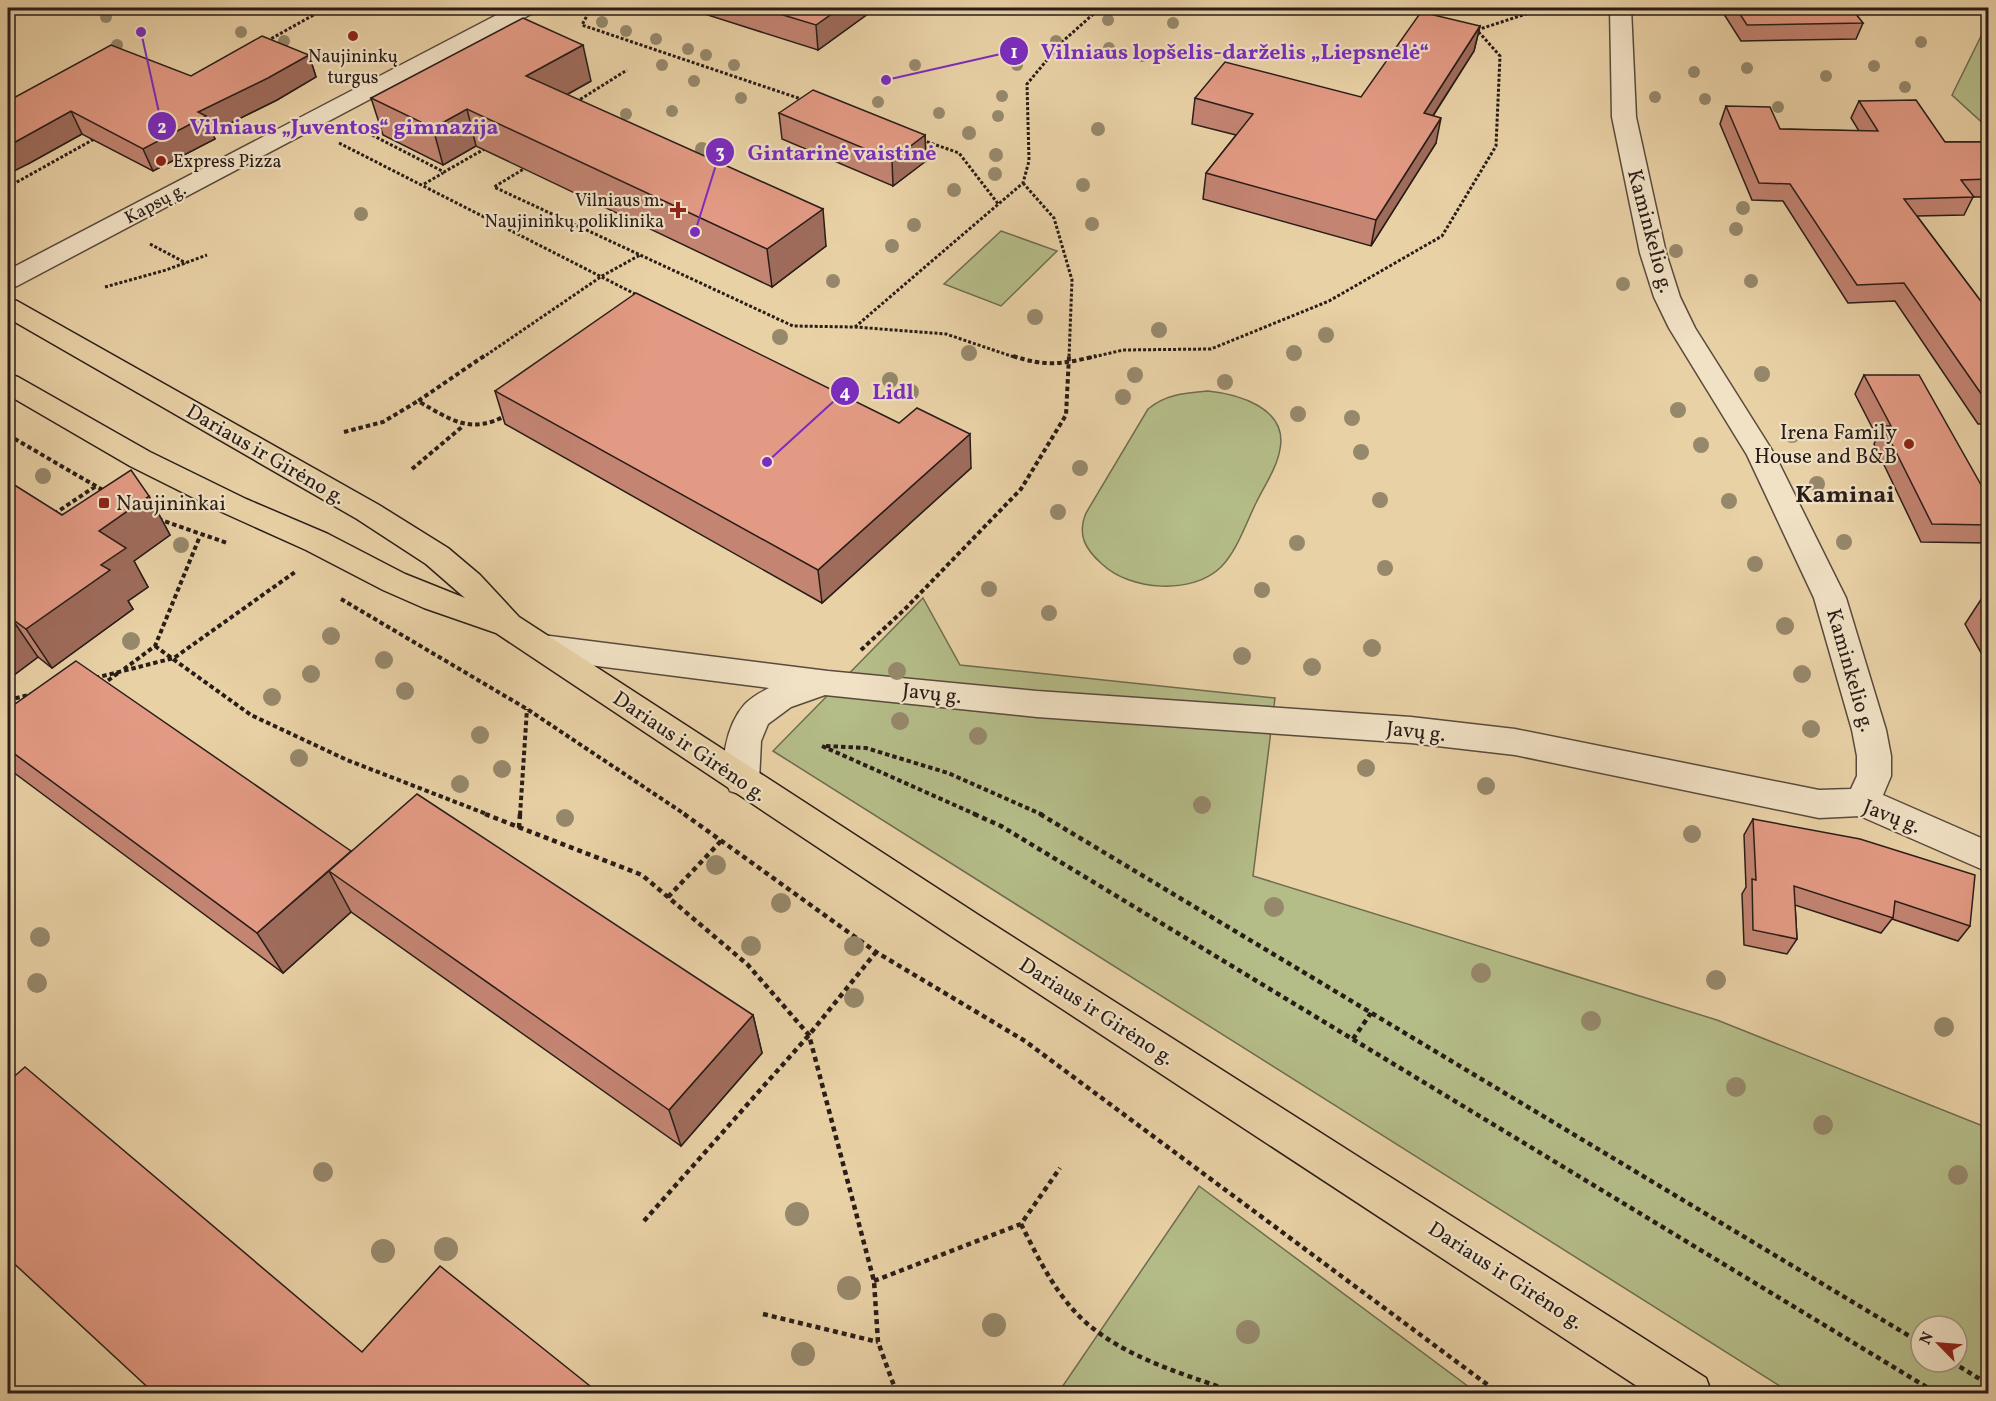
<svg xmlns="http://www.w3.org/2000/svg" width="1996" height="1401" font-family="Vollkorn,serif">
<style>
.green{fill:#b4bc88;stroke:#6e6c50;stroke-width:1.5;fill-rule:evenodd}
.lines{fill:none;stroke-linecap:round;stroke-linejoin:round}
.minor-casing{stroke:#594a3c;stroke-width:3}
.major-casing{stroke:#291d18;stroke-width:3}
.path-far2{stroke:#291d18;stroke-width:3;stroke-dasharray:3 2;stroke-linecap:butt}
.path-far1{stroke:#291d18;stroke-width:4;stroke-dasharray:4.5 3;stroke-linecap:butt}
.path{stroke:#291d18;stroke-width:4.5;stroke-dasharray:5 4;stroke-linecap:butt}
.minor{fill:#f1e1c5;fill-rule:evenodd}
.major{fill:#e9d1a6;fill-rule:evenodd}
.tree{fill:#96886b}
.wall{fill:#c38472;stroke:#291d18;stroke-width:1.5}
.shaded-wall{fill:#9f6c5c;stroke:#291d18;stroke-width:1.5}
.building{fill:#e39a84;stroke:#291d18;stroke-width:1.5}
.poi-dot{fill:#8f2418;stroke:#f1e1c5;stroke-width:2}
.labels{text-anchor:middle;stroke-width:4.5;stroke-linejoin:round;paint-order:stroke}
.far-poi-label{font-size:18px;fill:#291d18;stroke:#f1e1c5}
.far-street-label{font-size:18px;fill:#291d18;stroke:#f1e1c5}
.street-label{font-size:21px;fill:#291d18;stroke:#f1e1c5}
.poi-label{font-size:21px;fill:#291d18;stroke:#f1e1c5;text-anchor:end}
.quarter-label{font-size:24px;font-weight:bold;fill:#291d18;stroke:#f1e1c5}
.leader{fill:none;stroke:#7b2cbf;stroke-width:2}
.callout-dot{fill:#7b2cbf;stroke:#f1e1c5;stroke-width:2}
.mark-label{font-size:18px;text-anchor:middle;font-weight:bold;fill:#fff}
.callout-label{font-size:22px;text-anchor:middle;font-weight:bold;fill:#7b2cbf;stroke:#f1e1c5;stroke-width:4.5;stroke-linejoin:round;paint-order:stroke}
</style>
<rect width="100%" height="100%" fill="#e9d1a6"/>
<filter id="stains"><feTurbulence type="fractalNoise" baseFrequency=".00333" numOctaves="4"/><feColorMatrix values="0 0 0 0 .2 0 0 0 0 .09 0 0 0 0 .02 0 0 0 .5 -.17"/></filter>
<radialGradient id="worn" r=".72"><stop offset=".6" stop-color="#630" stop-opacity="0"/><stop offset="1" stop-color="#630" stop-opacity=".3"/></radialGradient>
<!-- green -->
<path class="green" d="M 1988,22 L 1988,128 L 1952,95 Z
M 1001,231 L 1057,251 L 1001,306 L 944,284 Z
M 1208,391 C 1238,394 1288,408 1280,449 C 1277,468 1264,486 1256,503 C 1246,523 1237,551 1221,567 C 1193,595 1130,591 1102,564 C 1085,549 1077,535 1086,513 L 1148,409 C 1166,394 1185,393 1208,391 Z
M 923,598 L 960,665 L 1275,698 L 1253,876 L 1717,1020 L 1988,1128 L 1988,1393 L 1791,1393 L 773,751 ZM 1921,1326 L 1957,1326 L 1957,1362 L 1921,1362 Z
M 1199,1186 L 1477,1393 L 1058,1393 Z"/>
<g class="lines">
<!-- minor casing -->
<g class="minor-casing">
<path id="minor" d="M 510,8 L 536,8 L 533,13 L 17,286 L 8,288 L 8,270 Z
M 1610,8 L 1631,8 L 1636,117 L 1666,253 L 1680,297 L 1695,328 L 1775,455 L 1846,598 L 1886,730 L 1891,756 L 1891,776 L 1883,795 L 1988,841 L 1988,872 L 1860,816 L 1819,818 L 1515,755 L 1411,743 L 1037,717 L 825,695 L 791,707 L 768,724 L 761,741 L 759,781 L 754,791 L 742,795 L 730,791 C 717,766 727,724 745,704 C 752,697 761,692 769,688 L 542,659 L 531,655 L 526,647 L 531,639 L 542,635 L 828,671 L 1037,691 L 1411,717 L 1515,729 L 1819,790 L 1851,789 L 1857,776 L 1857,756 L 1852,730 L 1814,598 L 1747,455 L 1669,328 L 1654,297 L 1640,253 L 1612,117 Z"/>
</g>
<!-- major casing -->
<g class="major-casing">
<path id="major" d="M 8,299 L 17,301 L 379,505 L 448,548 L 480,575 L 519,617 L 980,916 L 1706,1378 L 1712,1394 L 1649,1394 L 954,938 L 496,633 L 424,608 L 383,590 L 306,550 L 224,513 L 130,466 L 8,395 L 8,374 L 18,377 L 150,452 L 246,499 L 328,534 L 405,574 L 465,598 L 426,564 L 357,519 L 8,318 Z"/>
</g>
<!-- path-far2 -->
<path class="path-far2" d="M 591,8 L 582,25 L 804,100
M 1406,8 L 1425,14
M 1477,30 L 1544,8
M 267,41 L 326,8
M 576,102 L 627,70
M 385,128 L 372,135 L 444,172 L 488,147
M 922,140 L 959,153 L 999,205
M 339,143 L 637,295
M 527,167 L 494,187 L 793,326 L 855,327 L 946,334 L 1017,358
M 1023,183 L 1054,218 L 1072,280 L 1069,358
M 424,184 L 443,173
M 8,187 L 96,138
M 150,244 L 186,263
M 105,287 L 166,270 L 207,255
M 855,327 L 1023,183 L 1029,161 L 1027,84 L 1062,42 L 1100,8
M 482,358 L 602,276 L 640,255
M 1089,358 L 1123,350 L 1211,349 L 1329,301 L 1442,236 L 1496,146 L 1500,56 L 1476,29"/>
<!-- path-far1 -->
<path class="path-far1" d="M 484,356 L 418,401 C 451,420 470,435 507,415
M 1013,356 C 1046,367 1063,364 1096,356
M 344,432 L 383,422 L 418,401
M 8,435 L 106,492
M 412,469 L 463,426
M 54,514 L 96,486
M 158,519 L 227,543
M 341,599 L 527,709 L 686,815
M 155,646 L 251,715 L 347,760 L 489,815
M 861,650 L 905,609 L 1021,489 L 1066,415 L 1069,356
M 124,669 L 155,646 L 200,536
M 95,678 L 174,658 L 295,572
M 102,685 L 118,673
M 8,700 L 33,694
M 822,746 L 977,815
M 826,746 L 866,748 L 948,773 L 1043,815
M 520,815 L 527,709"/>
<!-- path -->
<path class="path" d="M 485,814 L 642,875 L 748,965 L 809,1035 L 874,1281 L 878,1342 L 897,1394
M 684,814 L 876,952 L 1025,1041 L 1500,1394
M 974,814 L 1001,826 L 1938,1394
M 1040,814 L 1921,1343
M 519,828 L 520,814
M 668,897 L 721,841
M 1353,1039 L 1371,1013
M 644,1221 L 809,1035 L 876,952
M 1021,1224 C 1038,1258 1055,1293 1083,1320 C 1126,1359 1187,1375 1240,1394
M 874,1281 L 1021,1224 L 1060,1168
M 763,1314 L 878,1342
M 1952,1362 L 1988,1384"/>
<!-- minor -->
<use href="#minor" class="minor"/>
<!-- major -->
<use href="#major" class="major"/>
</g>
<!-- trees -->
<g class="tree">
<circle cx="106" cy="17" r="6"/>
<circle cx="1108" cy="20" r="6"/>
<circle cx="602" cy="22" r="6"/>
<circle cx="1173" cy="23" r="6"/>
<circle cx="626" cy="31" r="6"/>
<circle cx="241" cy="32" r="6"/>
<circle cx="656" cy="39" r="6"/>
<circle cx="284" cy="41" r="6"/>
<circle cx="1056" cy="41" r="6"/>
<circle cx="1921" cy="42" r="6"/>
<circle cx="117" cy="45" r="6"/>
<circle cx="1109" cy="48" r="6"/>
<circle cx="688" cy="49" r="6"/>
<circle cx="706" cy="55" r="6"/>
<circle cx="1142" cy="56" r="6"/>
<circle cx="662" cy="65" r="6"/>
<circle cx="734" cy="65" r="6"/>
<circle cx="915" cy="65" r="6"/>
<circle cx="1017" cy="65" r="6"/>
<circle cx="1874" cy="66" r="6"/>
<circle cx="1747" cy="68" r="6"/>
<circle cx="1694" cy="72" r="6"/>
<circle cx="1826" cy="76" r="6"/>
<circle cx="694" cy="81" r="6"/>
<circle cx="1905" cy="87" r="6"/>
<circle cx="1002" cy="96" r="6"/>
<circle cx="1655" cy="97" r="6"/>
<circle cx="741" cy="98" r="6"/>
<circle cx="1705" cy="99" r="6"/>
<circle cx="878" cy="102" r="6"/>
<circle cx="1778" cy="107" r="6"/>
<circle cx="672" cy="111" r="6"/>
<circle cx="939" cy="113" r="6"/>
<circle cx="626" cy="114" r="6"/>
<circle cx="998" cy="116" r="6"/>
<circle cx="1098" cy="129" r="7"/>
<circle cx="969" cy="133" r="7"/>
<circle cx="702" cy="149" r="7"/>
<circle cx="996" cy="155" r="7"/>
<circle cx="995" cy="174" r="7"/>
<circle cx="1083" cy="185" r="7"/>
<circle cx="954" cy="190" r="7"/>
<circle cx="1743" cy="208" r="7"/>
<circle cx="361" cy="214" r="7"/>
<circle cx="1092" cy="224" r="7"/>
<circle cx="914" cy="225" r="7"/>
<circle cx="1736" cy="229" r="7"/>
<circle cx="892" cy="246" r="7"/>
<circle cx="1676" cy="251" r="7"/>
<circle cx="833" cy="281" r="7"/>
<circle cx="1751" cy="281" r="7"/>
<circle cx="1623" cy="284" r="7"/>
<circle cx="1035" cy="317" r="8"/>
<circle cx="1159" cy="330" r="8"/>
<circle cx="1326" cy="335" r="8"/>
<circle cx="780" cy="337" r="8"/>
<circle cx="969" cy="353" r="8"/>
<circle cx="1294" cy="353" r="8"/>
<circle cx="1762" cy="374" r="8"/>
<circle cx="1135" cy="375" r="8"/>
<circle cx="890" cy="380" r="8"/>
<circle cx="1225" cy="382" r="8"/>
<circle cx="911" cy="392" r="8"/>
<circle cx="1123" cy="397" r="8"/>
<circle cx="1678" cy="410" r="8"/>
<circle cx="1298" cy="414" r="8"/>
<circle cx="1352" cy="418" r="8"/>
<circle cx="1792" cy="435" r="8"/>
<circle cx="1701" cy="445" r="8"/>
<circle cx="1361" cy="452" r="8"/>
<circle cx="1080" cy="468" r="8"/>
<circle cx="43" cy="476" r="8"/>
<circle cx="1817" cy="484" r="8"/>
<circle cx="1380" cy="500" r="8"/>
<circle cx="1729" cy="501" r="8"/>
<circle cx="1058" cy="512" r="8"/>
<circle cx="1844" cy="542" r="8"/>
<circle cx="1297" cy="543" r="8"/>
<circle cx="181" cy="545" r="8"/>
<circle cx="1755" cy="564" r="8"/>
<circle cx="1385" cy="568" r="8"/>
<circle cx="989" cy="589" r="8"/>
<circle cx="1262" cy="590" r="8"/>
<circle cx="1049" cy="613" r="8"/>
<circle cx="1785" cy="626" r="9"/>
<circle cx="331" cy="636" r="9"/>
<circle cx="131" cy="641" r="9"/>
<circle cx="1372" cy="648" r="9"/>
<circle cx="1242" cy="656" r="9"/>
<circle cx="384" cy="660" r="9"/>
<circle cx="1312" cy="667" r="9"/>
<circle cx="897" cy="671" r="9"/>
<circle cx="311" cy="674" r="9"/>
<circle cx="1802" cy="674" r="9"/>
<circle cx="405" cy="691" r="9"/>
<circle cx="272" cy="697" r="9"/>
<circle cx="900" cy="721" r="9"/>
<circle cx="1811" cy="729" r="9"/>
<circle cx="480" cy="735" r="9"/>
<circle cx="978" cy="736" r="9"/>
<circle cx="299" cy="758" r="9"/>
<circle cx="1366" cy="768" r="9"/>
<circle cx="502" cy="769" r="9"/>
<circle cx="460" cy="784" r="9"/>
<circle cx="1486" cy="786" r="9"/>
<circle cx="1202" cy="805" r="9"/>
<circle cx="565" cy="818" r="9"/>
<circle cx="1692" cy="834" r="9"/>
<circle cx="716" cy="865" r="10"/>
<circle cx="781" cy="903" r="10"/>
<circle cx="1274" cy="907" r="10"/>
<circle cx="40" cy="937" r="10"/>
<circle cx="751" cy="946" r="10"/>
<circle cx="854" cy="946" r="10"/>
<circle cx="1481" cy="973" r="10"/>
<circle cx="1716" cy="980" r="10"/>
<circle cx="37" cy="983" r="10"/>
<circle cx="854" cy="998" r="10"/>
<circle cx="1591" cy="1021" r="10"/>
<circle cx="1944" cy="1027" r="10"/>
<circle cx="1736" cy="1087" r="10"/>
<circle cx="1823" cy="1125" r="10"/>
<circle cx="323" cy="1172" r="10"/>
<circle cx="1958" cy="1175" r="10"/>
<circle cx="797" cy="1214" r="12"/>
<circle cx="446" cy="1249" r="12"/>
<circle cx="383" cy="1251" r="12"/>
<circle cx="849" cy="1288" r="12"/>
<circle cx="994" cy="1325" r="12"/>
<circle cx="1248" cy="1332" r="12"/>
<circle cx="803" cy="1354" r="12"/>
</g>
<!-- wall -->
<path class="wall" d="M 694,8 L 876,8 L 818,50 L 695,11 Z
M 1720,8 L 1851,8 L 1863,23 L 1856,39 L 1741,41 Z
M 1480,26 L 1474,51 L 1433,116 L 1436,143 L 1371,246 L 1203,199 L 1206,173 L 1236,135 L 1192,124 L 1195,98 L 1361,97 Z
M 309,55 L 316,77 L 277,100 L 212,132 L 215,139 L 153,171 L 82,134 L 28,164 L 8,101 L 191,76 Z
M 591,81 L 566,95 L 826,246 L 772,287 L 476,146 L 443,165 L 383,135 L 371,98 Z
M 1859,101 L 1945,142 L 1989,142 L 1989,197 L 1973,197 L 1964,215 L 1917,216 L 1989,312 L 1989,424 L 1978,424 L 1895,301 L 1848,303 L 1783,201 L 1752,200 L 1720,124 L 1726,106 L 1780,129 L 1859,131 L 1851,118 Z
M 779,113 L 925,135 L 926,161 L 893,186 L 782,139 Z
M 1864,375 L 1989,499 L 1989,543 L 1921,542 L 1874,444 L 1877,437 L 1855,394 Z
M 495,391 L 899,423 L 971,468 L 822,603 L 505,424 Z
M 8,481 L 62,515 L 149,496 L 170,535 L 134,561 L 148,587 L 128,601 L 133,609 L 52,668 L 38,657 L 14,675 L 8,671 Z
M 1989,597 L 1989,667 L 1965,624 L 1982,598 Z
M 8,709 L 351,851 L 753,1015 L 762,1053 L 681,1146 L 351,912 L 283,973 L 13,772 L 8,765 Z
M 1753,819 L 1970,926 L 1958,941 L 1892,919 L 1881,933 L 1795,905 L 1797,939 L 1787,954 L 1744,945 L 1742,894 L 1746,887 L 1744,835 Z"/>
<!-- shaded-wall -->
<path class="shaded-wall" d="M 840,8 L 876,8 L 818,50 L 816,25 Z
M 1480,26 L 1474,51 L 1418,139 L 1424,113 Z
M 583,45 L 591,81 L 534,113 L 526,76 Z
M 309,55 L 316,77 L 277,100 L 212,132 L 215,139 L 153,171 L 143,149 L 198,112 Z
M 467,109 L 476,146 L 443,165 L 433,128 Z
M 71,111 L 82,134 L 28,164 L 8,174 L 8,146 Z
M 1441,118 L 1436,143 L 1371,246 L 1376,220 Z
M 925,135 L 926,161 L 893,186 L 892,160 Z
M 823,209 L 826,246 L 772,287 L 767,249 Z
M 970,434 L 971,468 L 822,603 L 818,570 Z
M 149,496 L 170,535 L 134,561 L 148,587 L 128,601 L 133,609 L 52,668 L 26,629 L 101,565 L 99,531 Z
M 12,619 L 38,657 L 14,675 L 8,666 L 8,622 Z
M 329,871 L 351,912 L 283,973 L 257,933 Z
M 753,1015 L 762,1053 L 681,1146 L 669,1110 Z
M 330,1388 L 335,1394 L 325,1394 Z"/>
<!-- building -->
<path class="building" d="M 760,8 L 840,8 L 816,25 Z
M 1736,8 L 1851,8 L 1863,23 L 1747,25 Z
M 1421,12 L 1480,26 L 1424,113 L 1441,118 L 1376,220 L 1206,173 L 1253,114 L 1195,98 L 1225,62 L 1361,97 Z
M 523,18 L 583,45 L 526,76 L 823,209 L 767,249 L 467,109 L 433,128 L 371,98 Z
M 262,36 L 309,55 L 268,78 L 198,112 L 206,116 L 143,149 L 71,111 L 8,146 L 8,101 L 111,45 L 191,76 Z
M 813,90 L 925,135 L 892,160 L 779,113 Z
M 1916,100 L 1945,142 L 1989,142 L 1989,179 L 1961,180 L 1974,197 L 1904,199 L 1989,312 L 1989,405 L 1904,283 L 1857,285 L 1790,184 L 1759,183 L 1726,106 L 1770,107 L 1780,129 L 1878,131 L 1859,101 Z
M 636,293 L 899,423 L 917,408 L 970,434 L 818,570 L 495,391 Z
M 1864,375 L 1919,375 L 1989,499 L 1989,525 L 1932,524 L 1883,426 L 1891,426 Z
M 131,470 L 149,496 L 99,531 L 126,548 L 101,565 L 110,570 L 26,629 L 12,619 L 8,622 L 8,481 L 62,515 Z
M 1989,597 L 1989,609 L 1982,598 Z
M 76,661 L 351,851 L 257,933 L 8,749 L 8,709 Z
M 417,794 L 753,1015 L 669,1110 L 329,871 Z
M 1753,819 L 1860,839 L 1975,875 L 1970,926 L 1895,901 L 1893,918 L 1794,886 L 1797,939 L 1753,930 L 1752,879 L 1756,880 Z
M 25,1067 L 362,1352 L 440,1266 L 600,1394 L 336,1394 L 330,1388 L 325,1394 L 155,1394 L 8,1258 L 8,1082 Z"/>
<!-- markers -->
<g class="poi-dot">
<circle cx="353" cy="36" r="6"/>
<circle cx="161" cy="161" r="6"/>
<path d="M675 201h6v6h6v6h-6v6h-6v-6h-6v-6h6z"/>
<circle cx="1909" cy="444" r="6"/>
<rect x="98" y="497" width="12" height="12" rx="3"/>
</g>
<g class="labels">
<!-- far-poi labels -->
<g class="far-poi-label">
<text x="353" y="62">Naujininkų<tspan x="353" dy="21">turgus</tspan></text>
<text x="173" y="167" text-anchor="start">Express Pizza</text>
<text x="664" y="206" text-anchor="end">Vilniaus m.<tspan x="664" dy="21">Naujininkų poliklinika</tspan></text>
</g>
<!-- far-street labels -->
<g class="far-street-label">
<text transform="translate(155 203) rotate(-28)" y="6">Kapsų g.</text>
</g>
<!-- street labels -->
<g class="street-label">
<text transform="translate(1651 231) rotate(75)" y="7">Kaminkelio g.</text>
<text transform="translate(266 454) rotate(30)" y="7">Dariaus ir Girėno g.</text>
<text transform="translate(1851 670) rotate(74)" y="7">Kaminkelio g.</text>
<text transform="translate(932 693) rotate(6)" y="7">Javų g.</text>
<text transform="translate(1416 731) rotate(6)" y="7">Javų g.</text>
<text transform="translate(690 746) rotate(34)" y="7">Dariaus ir Girėno g.</text>
<text transform="translate(1892 816) rotate(21)" y="7">Javų g.</text>
<text transform="translate(1097 1011) rotate(33)" y="7">Dariaus ir Girėno g.</text>
<text transform="translate(1506 1275) rotate(33)" y="7">Dariaus ir Girėno g.</text>
</g>
<!-- poi labels -->
<g class="poi-label">
<text x="1897" y="439">Irena Family<tspan x="1897" dy="24">House and B&amp;B</tspan></text>
<text x="116" y="510" text-anchor="start">Naujininkai</text>
</g>
<!-- quarter labels -->
<g class="quarter-label">
<text x="1845" y="502">Kaminai</text>
</g>
</g>
<!-- callouts -->
<path class="leader" d="M886 80L1014 51M141 32L162 126M695 232L720 152M767 462L845 391"/>
<g class="callout-dot">
<circle cx="886" cy="80" r="6"/>
<circle cx="141" cy="32" r="6"/>
<circle cx="695" cy="232" r="6"/>
<circle cx="767" cy="462" r="6"/>
<circle cx="1014" cy="51" r="15"/>
<circle cx="162" cy="126" r="15"/>
<circle cx="720" cy="152" r="15"/>
<circle cx="845" cy="391" r="15"/>
</g>
<g class="mark-label">
<text x="1014" y="58">1</text>
<text x="162" y="133">2</text>
<text x="720" y="158">3</text>
<text x="845" y="398">4</text>
</g>
<g class="callout-label">
<text x="1235" y="59">Vilniaus lopšelis-darželis „Liepsnelė“</text>
<text x="344" y="134">Vilniaus „Juventos“ gimnazija</text>
<text x="842" y="160">Gintarinė vaistinė</text>
<text x="893" y="399">Lidl</text>
</g>
<!-- margin -->
<rect width="1996" height="1401" fill="none" stroke="#e9d1a6" stroke-width="30"/>
<rect x="9" y="9" width="1978" height="1383" fill="none" stroke="#291d18" stroke-width="3"/>
<rect x="15" y="15" width="1966" height="1371" fill="none" stroke="#291d18" stroke-width="1.5"/>
<!-- north arrow -->
<g transform="translate(1939 1344) rotate(295)"><circle r="28" fill="#f1e1c5" stroke="#a19380" stroke-width="1.5"/>
<path d="M0-4.5L10 22L0 15L-10 22Z" fill="#8f2418"/>
<text y="-9" font-size="16" font-weight="bold" text-anchor="middle" fill="#291d18">N</text>
</g>
<rect width="100%" height="100%" filter="url(#stains)"/>
<rect width="100%" height="100%" fill="url(#worn)"/>
</svg>
